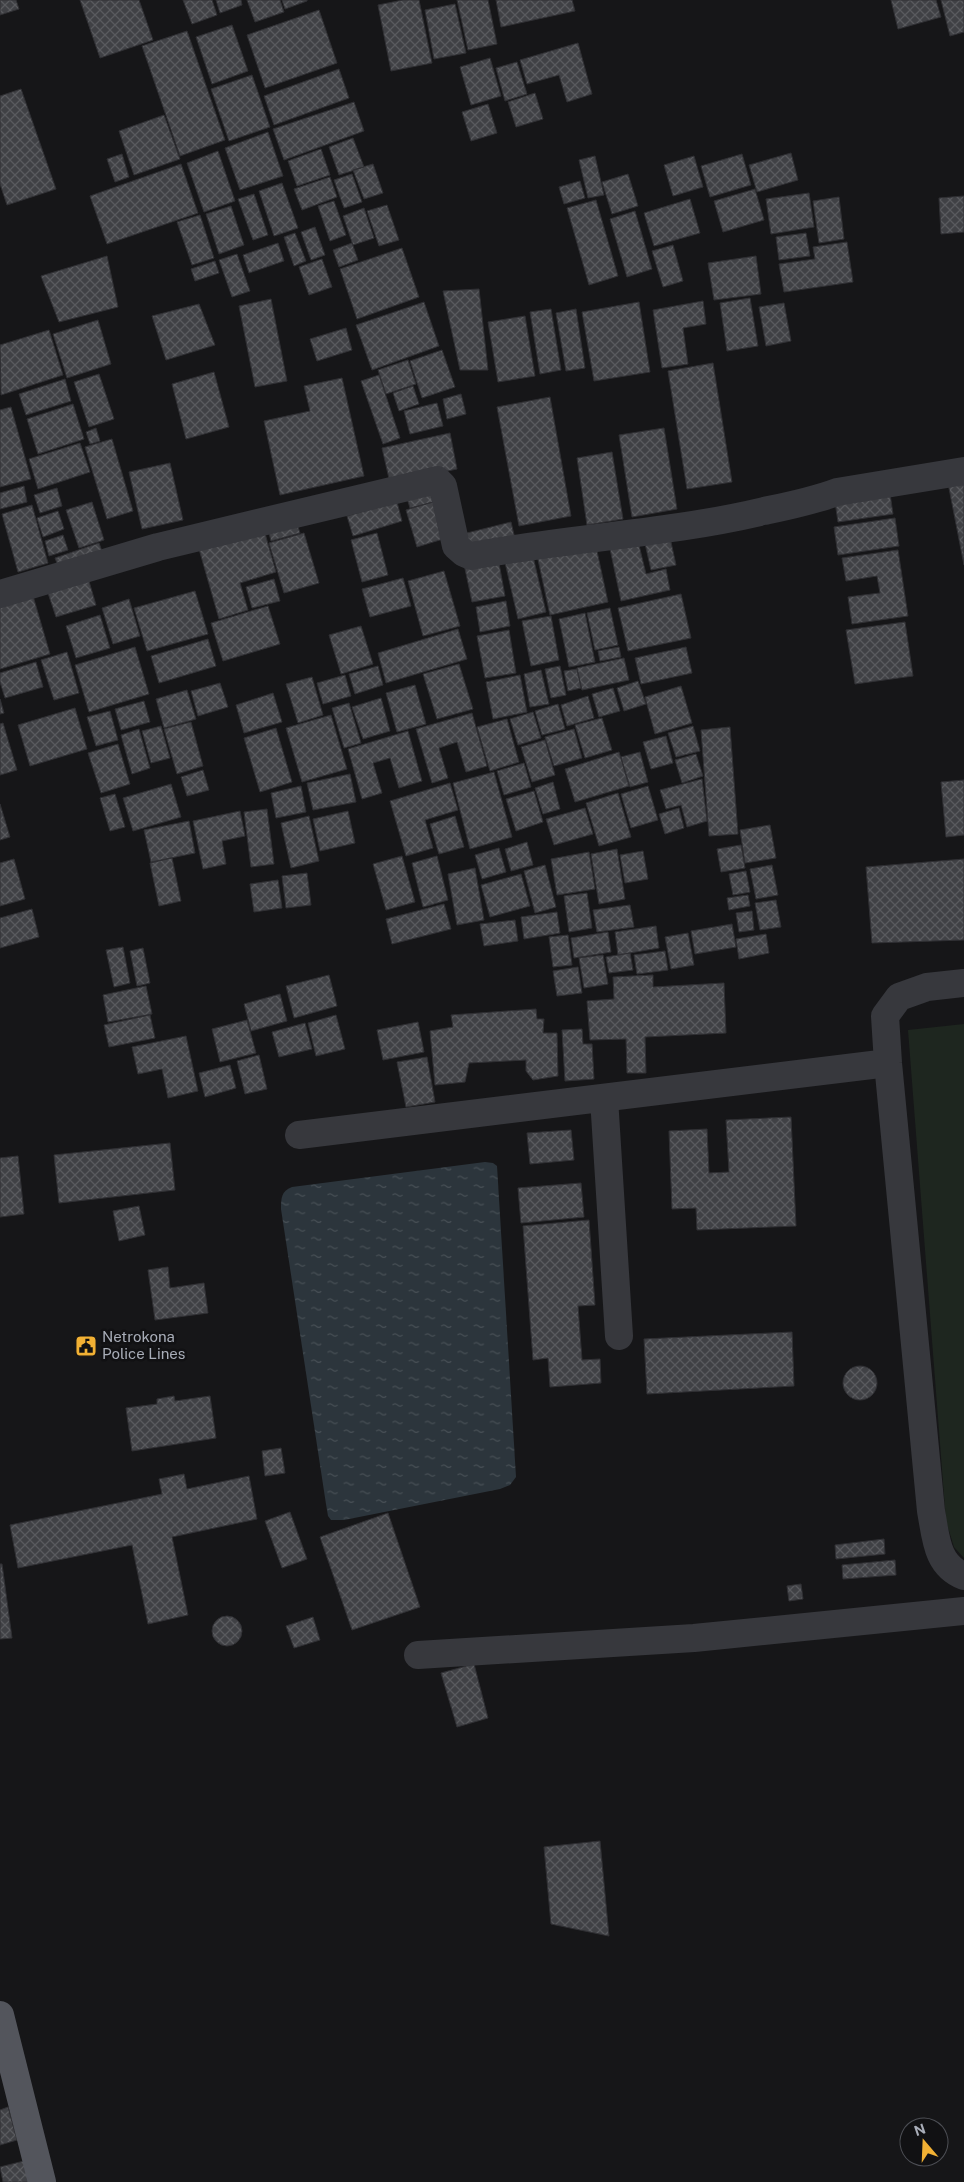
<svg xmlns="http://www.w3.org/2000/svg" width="964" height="2182" font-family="'Public Sans',sans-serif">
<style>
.park{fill:#1e261f}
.water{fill:url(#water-ripples)}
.building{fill:url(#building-cross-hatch);stroke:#303034}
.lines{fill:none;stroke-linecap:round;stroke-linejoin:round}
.minor{stroke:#37383d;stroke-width:28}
.major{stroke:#53555c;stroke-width:28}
.labels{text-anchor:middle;stroke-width:5;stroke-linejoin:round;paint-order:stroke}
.poi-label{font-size:15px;fill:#a8adb8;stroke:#111113;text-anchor:start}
</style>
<defs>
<pattern id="water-ripples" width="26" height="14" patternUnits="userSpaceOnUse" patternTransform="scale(1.25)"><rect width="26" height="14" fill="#2c353c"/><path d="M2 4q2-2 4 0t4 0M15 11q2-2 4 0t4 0" fill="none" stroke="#485056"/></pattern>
<pattern id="building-cross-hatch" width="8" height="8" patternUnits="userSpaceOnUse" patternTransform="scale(1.25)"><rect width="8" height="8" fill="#404145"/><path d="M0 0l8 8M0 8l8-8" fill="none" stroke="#595a5e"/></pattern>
</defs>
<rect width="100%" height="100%" fill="#161618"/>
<!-- park -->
<path class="park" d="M 964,1024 L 964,1558 L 954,1547 L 946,1521 L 908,1030 Z"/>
<!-- water -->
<path class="water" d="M 485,1162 L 493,1163 L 497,1166 L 516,1477 L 510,1485 L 500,1489 L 344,1520 L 331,1520 L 328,1516 L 326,1504 L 281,1209 C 281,1199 281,1191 292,1187 Z"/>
<!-- building -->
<path class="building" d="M 0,0 L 16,0 L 19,9 L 0,15 Z
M 80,0 L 139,0 L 153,40 L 100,58 Z
M 183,0 L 212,0 L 217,15 L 192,24 Z
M 216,0 L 241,0 L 242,5 L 220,13 Z
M 247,0 L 280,0 L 284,12 L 255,22 Z
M 282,0 L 307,0 L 307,1 L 285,9 Z
M 403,0 L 419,0 L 432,63 L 391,71 L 378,5 Z
M 457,0 L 488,0 L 497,44 L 468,50 Z
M 496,0 L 572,0 L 575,11 L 501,27 Z
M 891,0 L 936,0 L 941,17 L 898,29 Z
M 941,0 L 964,0 L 964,32 L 950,36 Z
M 455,4 L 466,53 L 434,59 L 425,10 Z
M 319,10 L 337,63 L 265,88 L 247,35 Z
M 232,25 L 248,71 L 212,84 L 196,37 Z
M 187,31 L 225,140 L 180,156 L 142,46 Z
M 578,43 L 592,94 L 567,102 L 559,75 L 527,84 L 520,60 Z
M 490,58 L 501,96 L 471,105 L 460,67 Z
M 517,62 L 527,94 L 505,101 L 496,68 Z
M 339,69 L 349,98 L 274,125 L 264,96 Z
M 252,75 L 270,127 L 229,141 L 211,89 Z
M 21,89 L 56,189 L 7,205 L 0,184 L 0,96 Z
M 535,93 L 543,119 L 516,127 L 508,102 Z
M 354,102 L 364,131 L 284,160 L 273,129 Z
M 488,104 L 497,133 L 471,141 L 462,112 Z
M 164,115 L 180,159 L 134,175 L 119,131 Z
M 268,132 L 283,176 L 240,190 L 225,148 Z
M 353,138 L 364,167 L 339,175 L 329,147 Z
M 321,149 L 330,175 L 297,186 L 288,161 Z
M 218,151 L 235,201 L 204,212 L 187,163 Z
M 791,153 L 798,180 L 757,192 L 749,165 Z
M 122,154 L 129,177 L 115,182 L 107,159 Z
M 742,154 L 751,185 L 710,197 L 701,166 Z
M 595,156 L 604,195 L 588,198 L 579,160 Z
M 694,156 L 703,187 L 673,196 L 664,165 Z
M 181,164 L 198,213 L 107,244 L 90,196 Z
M 373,164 L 383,193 L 364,199 L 353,170 Z
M 352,174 L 362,202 L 344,208 L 334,180 Z
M 628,174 L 638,206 L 612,214 L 602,182 Z
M 330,177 L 337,197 L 302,210 L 294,189 Z
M 580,181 L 585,198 L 564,204 L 559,187 Z
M 282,183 L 298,228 L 274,236 L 259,191 Z
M 755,189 L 764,220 L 723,232 L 714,201 Z
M 809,193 L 814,227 L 771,234 L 766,199 Z
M 254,194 L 268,235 L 253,240 L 238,199 Z
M 964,196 L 964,232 L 941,234 L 939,198 Z
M 839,197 L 844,239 L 819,243 L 813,201 Z
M 690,199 L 700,233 L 654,246 L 644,213 Z
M 596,200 L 618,276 L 589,285 L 567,208 Z
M 334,201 L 346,235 L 330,241 L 318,206 Z
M 387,205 L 399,240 L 379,246 L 367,211 Z
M 231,206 L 244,245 L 219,254 L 206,214 Z
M 364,208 L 374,238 L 353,245 L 343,216 Z
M 635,211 L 652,269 L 627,277 L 610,219 Z
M 200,215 L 214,258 L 192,265 L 177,222 Z
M 315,227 L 325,255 L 311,260 L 301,232 Z
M 295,233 L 306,261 L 294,266 L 284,237 Z
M 806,233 L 810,256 L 779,260 L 776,237 Z
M 847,242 L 853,282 L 784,292 L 779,264 L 815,259 L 813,247 Z
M 278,243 L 284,261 L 249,273 L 243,255 Z
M 352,243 L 358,260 L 339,267 L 333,250 Z
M 673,245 L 683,281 L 663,287 L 652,251 Z
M 402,248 L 419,297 L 357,319 L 340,269 Z
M 237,254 L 250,291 L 232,297 L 219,260 Z
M 107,256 L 118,307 L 59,322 L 41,276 Z
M 756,256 L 761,294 L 714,300 L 708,263 Z
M 322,259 L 332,287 L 309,295 L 299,267 Z
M 215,261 L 219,273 L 195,281 L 191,269 Z
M 479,289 L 488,370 L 460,370 L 443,291 Z
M 750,298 L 758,346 L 727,351 L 720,303 Z
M 271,299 L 287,381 L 255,387 L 239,306 Z
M 703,301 L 706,324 L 683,328 L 688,364 L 662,368 L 653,310 Z
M 424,302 L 439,346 L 372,370 L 356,325 Z
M 639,302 L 650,372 L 594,381 L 582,312 Z
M 784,303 L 791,341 L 766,346 L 759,307 Z
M 199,304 L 215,345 L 166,360 L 152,316 Z
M 551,309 L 561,370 L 540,374 L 530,312 Z
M 576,309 L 585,368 L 566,371 L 556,313 Z
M 525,316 L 535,376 L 498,382 L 488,322 Z
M 98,320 L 111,364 L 67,378 L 53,334 Z
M 346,328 L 352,350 L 317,361 L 310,339 Z
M 49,330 L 63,375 L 1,395 L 0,345 Z
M 442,350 L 455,387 L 422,398 L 410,361 Z
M 408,360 L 416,384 L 386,394 L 378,370 Z
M 713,363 L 732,482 L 687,489 L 668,371 Z
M 214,372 L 229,427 L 186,439 L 172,384 Z
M 99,374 L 114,419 L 89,427 L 74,382 Z
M 379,375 L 400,438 L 383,444 L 361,381 Z
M 342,378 L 364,476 L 280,495 L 264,421 L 310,411 L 304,386 Z
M 65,379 L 71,401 L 26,415 L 19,394 Z
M 413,386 L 419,404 L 399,411 L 393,393 Z
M 461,394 L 466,414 L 447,419 L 443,399 Z
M 550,397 L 571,516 L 519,526 L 497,407 Z
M 437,403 L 443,426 L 410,434 L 404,411 Z
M 73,404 L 84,439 L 38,454 L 27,419 Z
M 11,407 L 31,479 L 0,487 L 0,410 Z
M 96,428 L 100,441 L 90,444 L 86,432 Z
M 664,428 L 677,509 L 632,517 L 619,435 Z
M 450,433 L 457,469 L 390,483 L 382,448 Z
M 112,439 L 133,511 L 107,519 L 85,447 Z
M 80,443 L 90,472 L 38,489 L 29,459 Z
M 612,452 L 623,519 L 587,525 L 577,458 Z
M 170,463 L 183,520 L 142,529 L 129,472 Z
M 964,475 L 964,565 L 947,478 Z
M 428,485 L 433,502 L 410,508 L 405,491 Z
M 24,486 L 27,502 L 0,509 L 0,493 Z
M 889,487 L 893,514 L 838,522 L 834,495 Z
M 57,488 L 62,506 L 40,513 L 34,495 Z
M 92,502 L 104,540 L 79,548 L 66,510 Z
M 397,502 L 402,521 L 353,536 L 347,516 Z
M 433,502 L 443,539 L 417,547 L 406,510 Z
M 32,505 L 48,563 L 18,572 L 2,514 Z
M 58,511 L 64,529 L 43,537 L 37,518 Z
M 895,518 L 899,546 L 838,555 L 834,527 Z
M 296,521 L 300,533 L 271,541 L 268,529 Z
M 511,522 L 515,539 L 467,552 L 463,534 Z
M 264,530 L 276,572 L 240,583 L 248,610 L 219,619 L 199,549 Z
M 304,533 L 319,583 L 284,593 L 269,543 Z
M 377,533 L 388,575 L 362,582 L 351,540 Z
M 669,533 L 676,565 L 651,570 L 644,539 Z
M 63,535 L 68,550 L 49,556 L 45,541 Z
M 637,537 L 646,574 L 666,569 L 670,590 L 621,601 L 609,544 Z
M 595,542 L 608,602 L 550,615 L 537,555 Z
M 99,543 L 103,554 L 59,568 L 55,558 Z
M 898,550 L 908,616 L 852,624 L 848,597 L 880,593 L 877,576 L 846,581 L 842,558 Z
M 532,552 L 546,612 L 518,619 L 504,558 Z
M 498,558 L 505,596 L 472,602 L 464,564 Z
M 444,571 L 460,626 L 423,636 L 408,581 Z
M 88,578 L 96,605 L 56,617 L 47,590 Z
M 403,578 L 411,606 L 370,617 L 362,589 Z
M 274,579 L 280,601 L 252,608 L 246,587 Z
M 195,591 L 208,634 L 147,651 L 134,608 Z
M 681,594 L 691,638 L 628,651 L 618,608 Z
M 33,596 L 50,654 L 0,669 L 0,605 Z
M 129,599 L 140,636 L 113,644 L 102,608 Z
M 506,601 L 510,626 L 480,632 L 476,607 Z
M 268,606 L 280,644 L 223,661 L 211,623 Z
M 610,608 L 618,645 L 595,650 L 587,613 Z
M 585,613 L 595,662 L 569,667 L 559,619 Z
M 100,615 L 110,648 L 76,658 L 66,626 Z
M 551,616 L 559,660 L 531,666 L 522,621 Z
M 905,622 L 913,676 L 855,684 L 846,630 Z
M 361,626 L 373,664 L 341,674 L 329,635 Z
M 458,629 L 467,659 L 386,683 L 378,653 Z
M 509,630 L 516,673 L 485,678 L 477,636 Z
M 208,639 L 216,666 L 159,683 L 151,656 Z
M 135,647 L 149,694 L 89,712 L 75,665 Z
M 619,647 L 621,657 L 600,661 L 598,651 Z
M 686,647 L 692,673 L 641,684 L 635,658 Z
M 67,652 L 79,693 L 54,700 L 41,660 Z
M 624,658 L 629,680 L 582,690 L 577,668 Z
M 36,662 L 43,687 L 5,698 L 0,682 L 0,673 Z
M 459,664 L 473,709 L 437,719 L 423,674 Z
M 378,666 L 383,685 L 355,694 L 349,674 Z
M 560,666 L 566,695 L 551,698 L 545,669 Z
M 577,669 L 581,688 L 568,691 L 564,671 Z
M 541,670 L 549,704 L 530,707 L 524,674 Z
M 345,675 L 351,696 L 323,704 L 317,683 Z
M 520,675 L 527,712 L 493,719 L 486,682 Z
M 312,677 L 323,715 L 298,723 L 286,684 Z
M 638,681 L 646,704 L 624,711 L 617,688 Z
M 220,683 L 228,707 L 198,716 L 191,691 Z
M 415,685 L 426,724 L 397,732 L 386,693 Z
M 681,686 L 692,723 L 655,734 L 645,697 Z
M 613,688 L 620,711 L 599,717 L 592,694 Z
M 187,690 L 196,719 L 164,728 L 156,699 Z
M 273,693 L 282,722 L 244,733 L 236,705 Z
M 588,696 L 594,718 L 567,726 L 561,705 Z
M 381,698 L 390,731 L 363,739 L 352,707 Z
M 0,699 L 4,713 L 0,714 Z
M 144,701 L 150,722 L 121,730 L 115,709 Z
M 349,703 L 361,743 L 344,748 L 332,708 Z
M 558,704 L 565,729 L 542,735 L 535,711 Z
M 75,708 L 87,749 L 30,766 L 18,725 Z
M 110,711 L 118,740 L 96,746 L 87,717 Z
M 533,712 L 541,738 L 518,745 L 510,719 Z
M 472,713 L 487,766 L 466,772 L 457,742 L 439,748 L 448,778 L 432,783 L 416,729 Z
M 331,715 L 347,769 L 302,782 L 286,728 Z
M 602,718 L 612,750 L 585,758 L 575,725 Z
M 507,719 L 519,762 L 490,771 L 477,727 Z
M 191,722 L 203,766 L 177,774 L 164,729 Z
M 3,723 L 17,770 L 0,775 L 0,724 Z
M 161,726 L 170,758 L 151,763 L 142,731 Z
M 693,726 L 700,751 L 676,757 L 668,733 Z
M 730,727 L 738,834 L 709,836 L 701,730 Z
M 276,728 L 292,782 L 260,792 L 244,738 Z
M 139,729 L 150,768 L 132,774 L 121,735 Z
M 574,729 L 582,758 L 554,766 L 545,737 Z
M 408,731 L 422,781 L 399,788 L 390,758 L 373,763 L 382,793 L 362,799 L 348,749 Z
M 666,736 L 673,763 L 651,769 L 643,742 Z
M 545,740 L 555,775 L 532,782 L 521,747 Z
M 118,744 L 130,784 L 101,793 L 88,753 Z
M 619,752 L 629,786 L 575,802 L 565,769 Z
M 640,752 L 648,782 L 630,787 L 621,757 Z
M 696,754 L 703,776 L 682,783 L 675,760 Z
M 524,763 L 531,787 L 504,795 L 497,771 Z
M 203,770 L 209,790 L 187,796 L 181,777 Z
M 494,772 L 512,837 L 470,849 L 453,783 Z
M 350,774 L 356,802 L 313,810 L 307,783 Z
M 702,779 L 707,821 L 687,827 L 681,805 L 666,809 L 660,790 Z
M 964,780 L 964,835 L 946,837 L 941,782 Z
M 553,782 L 560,809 L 543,814 L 535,788 Z
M 450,783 L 458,810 L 425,820 L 433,848 L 406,856 L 390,801 Z
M 171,784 L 181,817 L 133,831 L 123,798 Z
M 301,786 L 306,812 L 276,818 L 271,793 Z
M 648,786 L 658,820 L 631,828 L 621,794 Z
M 534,791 L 543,822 L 516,831 L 506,799 Z
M 618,793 L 631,837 L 599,846 L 586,803 Z
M 115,794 L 125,827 L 110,831 L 100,798 Z
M 0,804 L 10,837 L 0,840 Z
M 585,808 L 593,834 L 554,845 L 546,819 Z
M 679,808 L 684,828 L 665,834 L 659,814 Z
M 267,809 L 274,864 L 251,867 L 244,812 Z
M 240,811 L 245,836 L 222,841 L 226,864 L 203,869 L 193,821 Z
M 348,811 L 355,843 L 320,851 L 313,819 Z
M 309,816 L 319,861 L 291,868 L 281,823 Z
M 455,816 L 464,847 L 439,854 L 430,824 Z
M 189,821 L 195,853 L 151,862 L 144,830 Z
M 770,825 L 776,858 L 745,863 L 740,830 Z
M 527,842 L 533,865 L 511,871 L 505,849 Z
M 741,845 L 745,868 L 721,872 L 717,849 Z
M 499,848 L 506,872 L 482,879 L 475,855 Z
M 617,849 L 625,899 L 599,904 L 591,854 Z
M 643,851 L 648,879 L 625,883 L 620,855 Z
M 589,852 L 595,889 L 557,895 L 551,859 Z
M 402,856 L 415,902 L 386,910 L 373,864 Z
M 437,856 L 448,900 L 423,907 L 412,863 Z
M 172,858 L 181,901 L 159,906 L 150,863 Z
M 14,859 L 25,899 L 0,906 L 0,863 Z
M 964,859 L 964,940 L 872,943 L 866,867 Z
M 545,865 L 556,907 L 535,913 L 524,871 Z
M 772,865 L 778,895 L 756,899 L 750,869 Z
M 475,868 L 484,920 L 457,925 L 448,874 Z
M 746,871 L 750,892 L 733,895 L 729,874 Z
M 307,873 L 311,905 L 286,908 L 282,876 Z
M 521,874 L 530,906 L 490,917 L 481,885 Z
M 278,880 L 282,908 L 254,912 L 250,884 Z
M 587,893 L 592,928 L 569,932 L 564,896 Z
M 748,895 L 750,906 L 729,910 L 727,898 Z
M 776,900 L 781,927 L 760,930 L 755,903 Z
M 444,904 L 451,929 L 392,944 L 386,919 Z
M 630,905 L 634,927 L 597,932 L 593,910 Z
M 32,909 L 39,937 L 0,948 L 0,918 Z
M 752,911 L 754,930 L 739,932 L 736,913 Z
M 557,912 L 560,933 L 524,939 L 521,917 Z
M 515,920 L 518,941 L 484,946 L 480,924 Z
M 732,924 L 736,947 L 695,954 L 691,931 Z
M 656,926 L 659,948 L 618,955 L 615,932 Z
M 608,932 L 611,952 L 574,958 L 571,938 Z
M 688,933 L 694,965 L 671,969 L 665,937 Z
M 766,934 L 769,953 L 739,959 L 736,939 Z
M 568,935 L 572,965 L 553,967 L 549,937 Z
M 123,947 L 130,983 L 114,987 L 106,950 Z
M 143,948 L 150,983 L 137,986 L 130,951 Z
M 665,951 L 668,970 L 637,974 L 634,955 Z
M 630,953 L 633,970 L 609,973 L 606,957 Z
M 603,955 L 608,984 L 584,988 L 579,958 Z
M 578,967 L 582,993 L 557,996 L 553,971 Z
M 329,975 L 337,1006 L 294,1018 L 286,986 Z
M 653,975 L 653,987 L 724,983 L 726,1033 L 645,1037 L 646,1073 L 627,1073 L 626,1039 L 590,1040 L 587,1001 L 614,999 L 613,977 Z
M 146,986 L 152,1014 L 108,1022 L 103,995 Z
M 280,994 L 287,1021 L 251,1031 L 244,1004 Z
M 536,1009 L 537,1019 L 544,1019 L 543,1033 L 557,1033 L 558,1076 L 533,1080 L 526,1071 L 526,1060 L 469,1063 L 465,1082 L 435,1085 L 430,1031 L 453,1027 L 451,1015 Z
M 150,1015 L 155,1038 L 109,1047 L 104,1025 Z
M 336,1015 L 345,1049 L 316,1056 L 308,1023 Z
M 247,1020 L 256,1053 L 220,1062 L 212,1029 Z
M 418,1022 L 424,1052 L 383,1060 L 377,1030 Z
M 305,1023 L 312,1049 L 279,1057 L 272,1032 Z
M 582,1029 L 583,1044 L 592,1044 L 594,1079 L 565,1081 L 562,1030 Z
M 186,1036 L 198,1091 L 168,1098 L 162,1069 L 138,1074 L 132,1047 Z
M 259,1055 L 267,1089 L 245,1094 L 237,1061 Z
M 427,1057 L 435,1102 L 406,1107 L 397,1062 Z
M 230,1065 L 236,1088 L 205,1097 L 199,1073 Z
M 791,1117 L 796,1226 L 697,1230 L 696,1208 L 672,1209 L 669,1131 L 707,1129 L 709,1173 L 729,1172 L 726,1120 Z
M 571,1130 L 574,1160 L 530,1164 L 527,1133 Z
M 170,1143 L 175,1190 L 59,1203 L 54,1155 Z
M 18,1156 L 24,1214 L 0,1217 L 0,1158 Z
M 581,1183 L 584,1217 L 521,1223 L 518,1188 Z
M 139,1206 L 145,1235 L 119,1241 L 113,1211 Z
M 589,1220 L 595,1305 L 578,1306 L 582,1360 L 600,1359 L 601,1383 L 550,1387 L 548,1358 L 533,1360 L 523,1226 Z
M 168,1267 L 170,1288 L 204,1283 L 208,1313 L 155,1320 L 148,1270 Z
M 792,1332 L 794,1386 L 647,1394 L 644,1339 Z
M843 1383a17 17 0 1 1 34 0a17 17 0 1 1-34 0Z
M 174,1396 L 175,1401 L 210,1396 L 216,1438 L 132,1451 L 126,1408 L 157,1404 L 157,1399 Z
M 281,1448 L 285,1473 L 265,1476 L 262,1451 Z
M 184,1474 L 187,1489 L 249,1476 L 257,1519 L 172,1537 L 188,1615 L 148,1624 L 132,1545 L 18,1568 L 10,1525 L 162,1494 L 159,1479 Z
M 290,1512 L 307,1559 L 282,1568 L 265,1521 Z
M 388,1513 L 420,1607 L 352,1630 L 320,1537 Z
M 884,1539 L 885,1554 L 836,1559 L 835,1545 Z
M 895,1560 L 896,1575 L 843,1579 L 842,1565 Z
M 0,1564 L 2,1564 L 12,1638 L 0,1639 Z
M 801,1584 L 803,1599 L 789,1601 L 787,1586 Z
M212 1631a15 15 0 1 1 30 0a15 15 0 1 1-30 0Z
M 313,1617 L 320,1640 L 294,1648 L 286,1626 Z
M 474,1664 L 488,1718 L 457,1727 L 441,1673 Z
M 600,1841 L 609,1936 L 551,1924 L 544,1847 Z
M 8,2107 L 17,2140 L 0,2145 L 0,2110 Z
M 28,2160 L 34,2182 L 3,2182 L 0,2167 Z"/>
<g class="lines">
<!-- minor -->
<path class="minor" d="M 0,594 L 158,547 L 437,480 L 443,486 L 456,546 L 464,553 L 471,556 C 568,538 667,534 764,511 C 788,506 813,501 837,492 L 964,471
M 964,983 L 927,987 L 899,997 L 885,1016 L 888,1063 L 931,1511 C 936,1537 936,1565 964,1576
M 604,1098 L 619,1336
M 299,1135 L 888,1063
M 418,1655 L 694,1638 L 964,1611"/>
<!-- major -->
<path class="major" d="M 0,2015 L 42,2182"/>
</g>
<!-- icons -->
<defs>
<g id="civic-square" transform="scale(1.125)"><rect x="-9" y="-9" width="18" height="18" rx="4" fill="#f2b134" stroke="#111113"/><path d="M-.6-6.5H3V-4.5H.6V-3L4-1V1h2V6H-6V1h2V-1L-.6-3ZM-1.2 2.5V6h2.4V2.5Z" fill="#111"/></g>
</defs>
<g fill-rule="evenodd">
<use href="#civic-square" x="86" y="1346"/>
</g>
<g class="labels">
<!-- poi labels -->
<g class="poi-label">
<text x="102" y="1342">Netrokona<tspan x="102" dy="17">Police Lines</tspan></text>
</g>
</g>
<!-- north arrow -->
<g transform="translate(924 2142) rotate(341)"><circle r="24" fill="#111113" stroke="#4d4f55"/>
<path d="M0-4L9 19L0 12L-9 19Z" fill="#f2b134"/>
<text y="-8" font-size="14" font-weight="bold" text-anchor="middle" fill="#a8adb8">N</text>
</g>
</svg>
